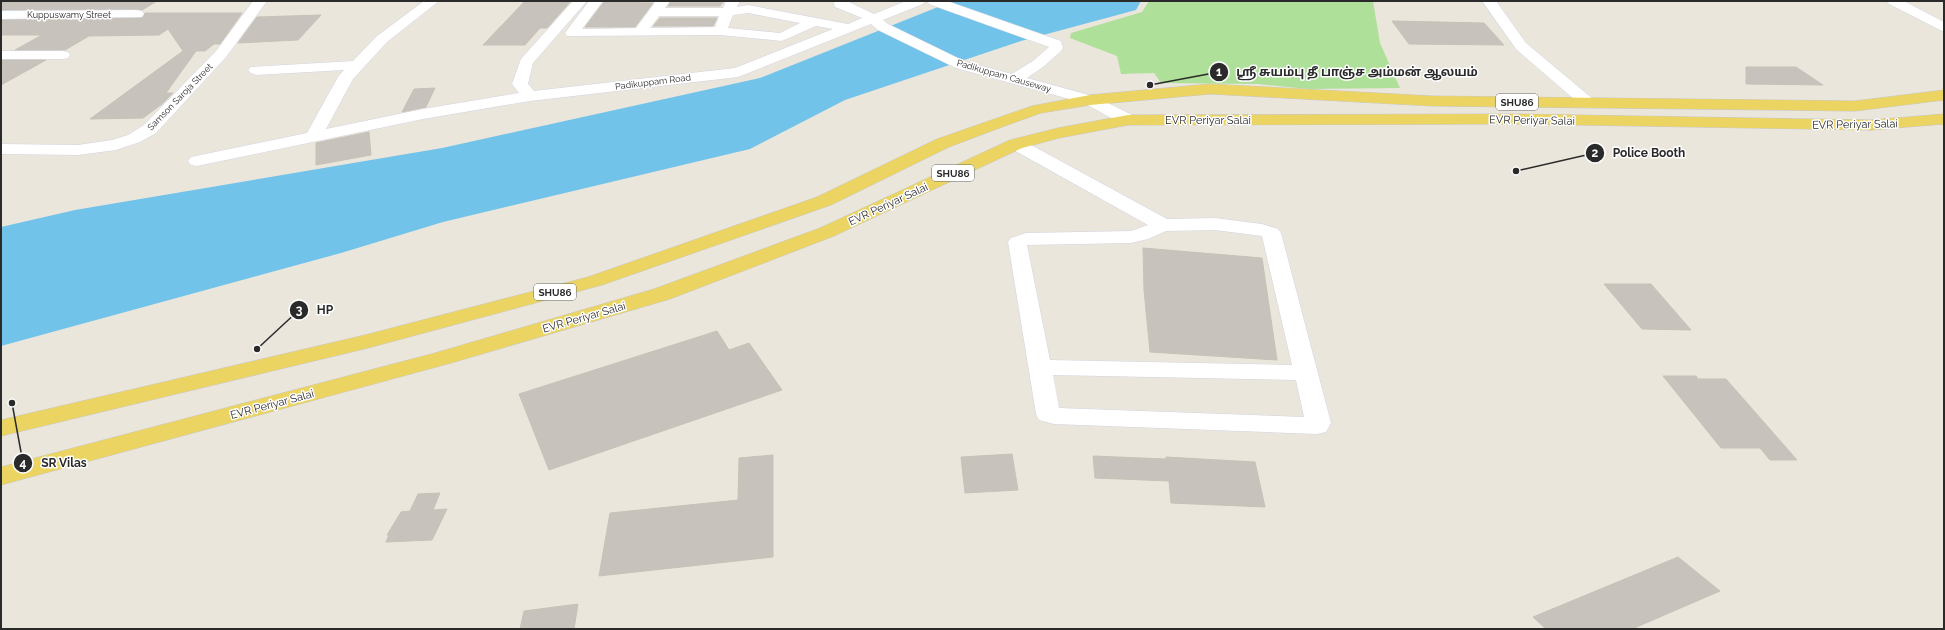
<svg xmlns="http://www.w3.org/2000/svg" width="1945" height="630" font-family="Raleway,'Noto Sans Tamil',sans-serif">
<style>
.green{fill:#aee09a}
.water{fill:#72c3ea}
.building{fill:#c7c2bc;stroke:#c7c2b6}
.lines{fill:none;stroke-linecap:round;stroke-linejoin:round}
.minor-casing{stroke:#d1d3e2;stroke-width:1}
.major-casing{stroke:#c8c8c8;stroke-width:1}
.minor{fill:#fff;fill-rule:evenodd}
.major{fill:#ebd461;fill-rule:evenodd}
.labels{text-anchor:middle;stroke-width:3;stroke-linejoin:round;paint-order:stroke}
.far-street-label{font-size:9px;fill:#2a2a2a;stroke:#fff}
.shield{fill:#fff;stroke:#6a6a6a;stroke-width:1}
.shield-label{font-size:10px;font-weight:bold;fill:#2a2a2a}
.street-label{font-size:11px;fill:#2a2a2a;stroke:#fff}
.leader{fill:none;stroke:#2a2a2a;stroke-width:1.5}
.callout-dot{fill:#2a2a2a;stroke:#fff;stroke-width:1.5}
.mark-label{font-size:12px;text-anchor:middle;font-weight:bold;fill:#fff}
.callout-label{font-size:12px;text-anchor:middle;font-weight:bold;fill:#2a2a2a;stroke:#fff;stroke-width:3;stroke-linejoin:round;paint-order:stroke}
</style>
<rect width="100%" height="100%" fill="#ebe6dc"/>
<!-- green -->
<path class="green" d="M 1149,1 L 1373,1 L 1380,43 L 1400,88 L 1308,89 L 1258,84 L 1161,83 L 1154,73 L 1121,74 L 1117,56 L 1070,38 L 1071,33 L 1142,12 Z"/>
<!-- water -->
<path class="water" d="M 953,1 L 1141,1 L 1136,10 L 1021,41 L 845,100 L 750,149 L 443,222 L 341,253 L 1,346 L 1,227 L 75,210 L 442,148 L 760,78 Z"/>
<!-- building -->
<path class="building" d="M 1,1 L 157,1 L 142,10 L 1,10 Z
M 525,1 L 571,1 L 547,28 L 540,28 L 525,45 L 483,45 Z
M 671,1 L 724,1 L 720,6 L 668,6 Z
M 604,2 L 653,3 L 635,27 L 585,27 Z
M 145,13 L 242,13 L 220,44 L 214,44 L 205,51 L 196,51 L 166,93 L 173,93 L 162,104 L 143,118 L 90,119 L 183,51 L 168,29 L 159,35 L 89,36 L 65,50 L 15,50 L 42,35 L 1,35 L 1,20 L 142,18 Z
M 321,15 L 298,40 L 238,43 L 257,17 Z
M 660,18 L 717,18 L 713,26 L 653,26 Z
M 1392,21 L 1484,23 L 1504,45 L 1409,44 Z
M 1,60 L 46,60 L 1,85 Z
M 1746,67 L 1796,67 L 1823,85 L 1746,84 Z
M 435,88 L 426,107 L 402,112 L 414,89 Z
M 369,132 L 371,155 L 316,165 L 316,143 Z
M 1143,248 L 1262,258 L 1277,360 L 1150,352 L 1144,290 Z
M 1604,284 L 1651,284 L 1691,330 L 1642,329 Z
M 717,331 L 729,350 L 749,343 L 782,390 L 549,470 L 519,394 Z
M 1663,376 L 1696,376 L 1698,379 L 1726,379 L 1797,460 L 1770,460 L 1760,448 L 1721,448 Z
M 1012,454 L 1018,490 L 965,493 L 961,457 Z
M 773,455 L 773,557 L 599,576 L 610,513 L 738,500 L 739,458 Z
M 1093,456 L 1166,459 L 1166,457 L 1255,462 L 1265,507 L 1171,503 L 1169,481 L 1095,478 Z
M 440,493 L 433,510 L 447,509 L 432,540 L 386,542 L 389,535 L 387,535 L 401,512 L 410,511 L 418,494 Z
M 1678,557 L 1720,591 L 1632,629 L 1546,629 L 1533,617 Z
M 578,604 L 574,629 L 520,629 L 524,611 Z"/>
<g class="lines">
<!-- minor casing -->
<g class="minor-casing">
<path id="minor" d="M 253,1 L 267,1 L 226,57 L 156,133 L 140,142 L 116,150 L 78,155 L 1,154 L 1,144 L 78,145 L 112,140 L 128,135 L 144,125 L 216,51 Z
M 424,1 L 439,1 L 387,42 L 353,79 L 326,129 L 423,109 L 519,93 L 512,84 L 521,59 L 573,1 L 587,1 L 533,63 L 528,84 L 534,91 L 735,68 L 833,29 L 816,26 L 782,41 L 720,35 L 567,36 L 565,33 L 589,1 L 603,1 L 582,29 L 636,28 L 656,1 L 670,1 L 665,8 L 723,8 L 726,1 L 740,1 L 737,7 L 748,5 L 848,24 L 862,18 L 835,7 L 833,1 L 847,1 L 874,14 L 906,1 L 925,1 L 923,4 L 883,20 L 888,24 L 966,62 L 1012,74 L 1033,61 L 1049,47 L 929,4 L 927,1 L 947,1 L 1061,41 L 1063,48 L 1061,51 L 1043,67 L 1027,78 L 1096,97 L 1134,116 L 1136,120 L 1134,124 L 1128,125 L 1122,124 L 1084,103 L 956,68 L 878,30 L 871,24 L 738,77 L 530,101 L 423,119 L 197,166 L 191,165 L 188,161 L 191,157 L 307,133 L 338,77 L 344,70 L 256,75 L 251,73 L 248,70 L 251,67 L 353,61 L 377,36 ZM 748,13 L 800,23 L 780,33 L 728,28 L 733,15 ZM 659,16 L 719,16 L 715,27 L 650,28 Z
M 1482,1 L 1496,1 L 1526,43 L 1594,100 L 1596,103 L 1594,106 L 1588,108 L 1582,106 L 1516,49 Z
M 1887,1 L 1904,1 L 1944,22 L 1944,32 L 1889,4 Z
M 137,10 L 142,11 L 144,14 L 142,17 L 1,19 L 1,11 Z
M 1,51 L 63,51 L 68,52 L 70,55 L 68,58 L 63,59 L 1,59 Z
M 1016,139 L 1022,140 L 1167,219 L 1215,218 L 1262,224 L 1278,229 L 1281,233 L 1331,423 L 1326,432 L 1317,434 L 1054,424 L 1039,420 L 1036,414 L 1008,242 L 1011,238 L 1026,233 L 1131,231 L 1148,225 L 1010,148 L 1007,144 L 1010,140 ZM 1215,230 L 1262,236 L 1292,365 L 1050,360 L 1027,245 L 1131,243 L 1148,239 L 1166,231 ZM 1053,375 L 1296,380 L 1304,417 L 1059,408 Z"/>
</g>
<!-- major casing -->
<g class="major-casing">
<path id="major" d="M 1210,84 L 1432,96 L 1855,101 L 1944,90 L 1944,100 L 1855,111 L 1432,106 L 1210,94 L 1090,105 L 1041,113 L 1002,127 L 949,147 L 831,205 L 602,285 L 368,348 L 1,436 L 1,420 L 365,335 L 588,277 L 817,197 L 937,139 L 1032,106 L 1090,95 Z
M 1517,114 L 1871,120 L 1944,114 L 1944,124 L 1871,130 L 1517,124 L 1128,125 L 1059,138 L 1022,148 L 834,236 L 670,299 L 451,363 L 1,485 L 1,467 L 435,353 L 654,289 L 820,228 L 1010,140 L 1058,128 L 1128,115 Z"/>
</g>
<!-- minor -->
<use href="#minor" class="minor"/>
<!-- major -->
<use href="#major" class="major"/>
</g>
<g class="labels">
<!-- far-street labels -->
<g class="far-street-label">
<text x="69" y="18">Kuppuswamy Street</text>
<text transform="translate(1004 76) rotate(16)" y="3">Padikuppam Causeway</text>
<text transform="translate(653 82) rotate(-7)" y="3">Padikuppam Road</text>
<text transform="translate(180 97) rotate(-46)" y="3">Samson Saroja Street</text>
</g>
<!-- shield labels -->
<g class="shield">
<rect x="1496" y="94" width="42" height="16" rx="3"/>
<rect x="932" y="165" width="42" height="16" rx="3"/>
<rect x="534" y="284" width="42" height="16" rx="3"/>
</g>
<g class="shield-label">
<text x="1517" y="106">SHU86</text>
<text x="953" y="177">SHU86</text>
<text x="555" y="296">SHU86</text>
</g>
<!-- street labels -->
<g class="street-label">
<text x="1208" y="124">EVR Periyar Salai</text>
<text transform="translate(1532 120) rotate(1)" y="4">EVR Periyar Salai</text>
<text transform="translate(1855 124) rotate(-1)" y="4">EVR Periyar Salai</text>
<text transform="translate(888 204) rotate(-25)" y="4">EVR Periyar Salai</text>
<text transform="translate(584 317) rotate(-16)" y="4">EVR Periyar Salai</text>
<text transform="translate(272 404) rotate(-15)" y="4">EVR Periyar Salai</text>
</g>
</g>
<!-- callouts -->
<path class="leader" d="M1150 85L1219 72M1516 171L1595 153M257 349L299 310M12 403L23 463"/>
<g class="callout-dot">
<circle cx="1150" cy="85" r="4"/>
<circle cx="1516" cy="171" r="4"/>
<circle cx="257" cy="349" r="4"/>
<circle cx="12" cy="403" r="4"/>
<circle cx="1219" cy="72" r="10"/>
<circle cx="1595" cy="153" r="10"/>
<circle cx="299" cy="310" r="10"/>
<circle cx="23" cy="463" r="10"/>
</g>
<g class="mark-label">
<text x="1219" y="76">1</text>
<text x="1595" y="157">2</text>
<text x="299" y="314">3</text>
<text x="23" y="467">4</text>
</g>
<g class="callout-label">
<text x="1357" y="76">ஶ்ரீ சுயம்பு தீ பாஞ்ச அம்மன் ஆலயம்</text>
<text x="1649" y="157">Police Booth</text>
<text x="325" y="314">HP</text>
<text x="64" y="467">SR Vilas</text>
</g>
<!-- border -->
<rect width="1945" height="630" fill="none" stroke="#2a2a2a" stroke-width="4"/>
</svg>
